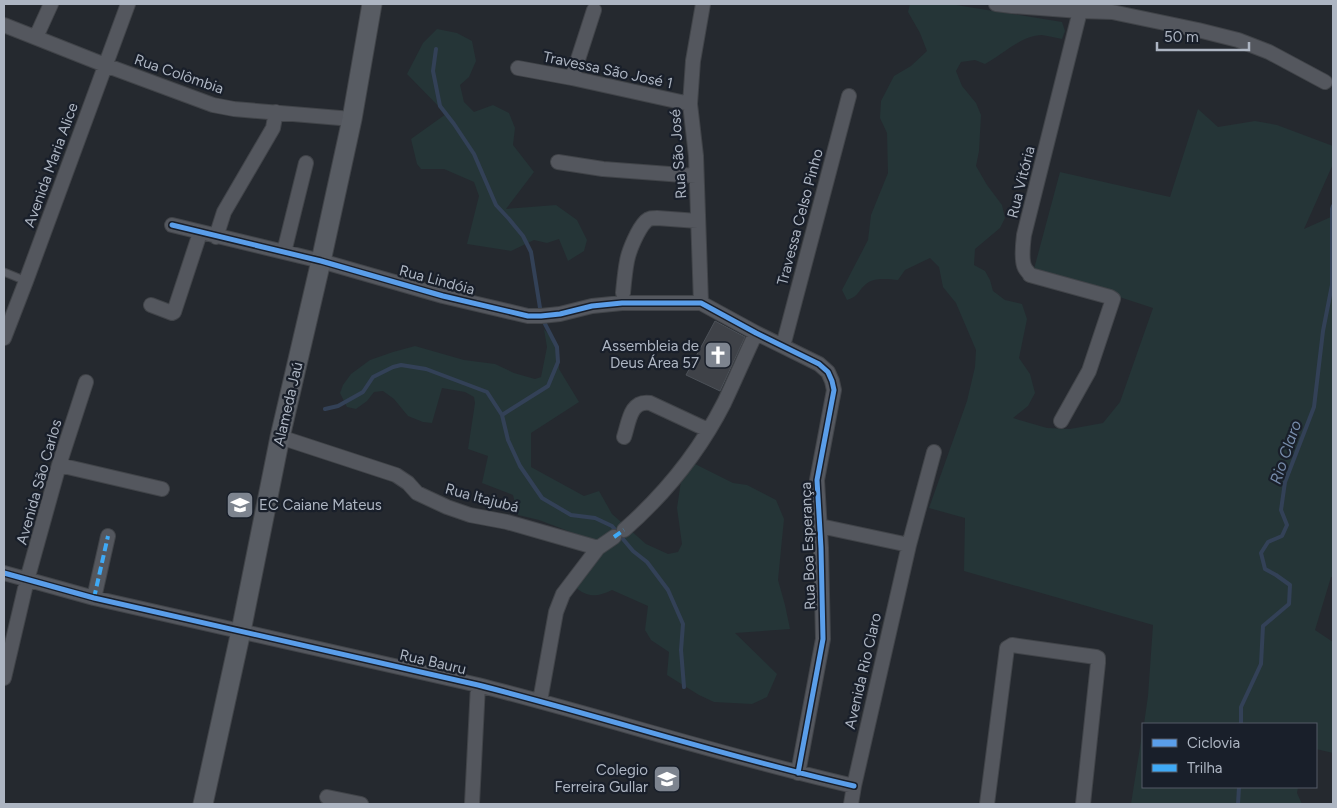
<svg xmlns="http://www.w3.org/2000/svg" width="1337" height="808" font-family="Figtree,sans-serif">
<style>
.green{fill:#253537}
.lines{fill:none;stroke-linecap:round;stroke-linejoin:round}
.stream{stroke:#334157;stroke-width:4}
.building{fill:#3f4248;stroke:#4c5158}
.lane-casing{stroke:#414449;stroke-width:9}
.street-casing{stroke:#414449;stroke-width:16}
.secondary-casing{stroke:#414449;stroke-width:21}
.lane{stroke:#54575e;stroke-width:7}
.street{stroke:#54575e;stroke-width:14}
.secondary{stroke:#585c63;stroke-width:19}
.quiet{stroke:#3fa9f5;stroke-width:4;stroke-dasharray:8 4;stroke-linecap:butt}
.cycleway-casing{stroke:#191f2a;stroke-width:8}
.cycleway{stroke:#5a9eea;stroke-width:5}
.labels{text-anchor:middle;stroke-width:4.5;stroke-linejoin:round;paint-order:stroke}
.street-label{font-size:15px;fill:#adb5c2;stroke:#191f2a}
.poi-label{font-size:15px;fill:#adb5c2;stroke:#191f2a;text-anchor:end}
.water-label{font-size:16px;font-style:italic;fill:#768baa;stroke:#191f2a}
</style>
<rect width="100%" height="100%" fill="#25292f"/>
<!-- green -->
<path class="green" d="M 910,4 L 950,4 L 1062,22 L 1065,31 L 1062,39 C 1056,38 1049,36 1042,35 C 1022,35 1002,55 985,64 L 975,60 L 961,62 L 956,71 L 962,86 L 976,103 L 981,115 L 979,151 L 976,166 L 987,185 L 1002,205 L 1005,218 L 1000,228 L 975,249 L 974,265 L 985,271 L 990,280 L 993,291 L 1005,300 L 1022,304 L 1027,319 L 1019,358 L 1030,374 L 1035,393 L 1028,406 L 1013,418 L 1047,428 L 1070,429 L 1103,423 L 1120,402 L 1153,308 L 1034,269 L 1060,172 L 1170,197 L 1198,109 L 1218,127 L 1255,121 L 1277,125 L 1333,146 L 1333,164 L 1304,229 L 1333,216 L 1333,577 L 1331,577 L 1315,630 L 1333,642 L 1333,753 L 1316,749 L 1316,724 L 1144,724 L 1148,696 L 1153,625 L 964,571 L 965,518 L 929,508 L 967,401 L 975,367 L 976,350 L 956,303 L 943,287 L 939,267 L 930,258 L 905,270 L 898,280 C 888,279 874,277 866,284 C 857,292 859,296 847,300 L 842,290 L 868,240 L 871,215 L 888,173 L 887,133 L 880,118 L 881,101 L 894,76 L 911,66 L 927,51 L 920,33 L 908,12 Z
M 437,29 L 457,33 L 472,41 L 476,61 L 469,77 L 460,85 L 464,102 L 474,112 L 493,105 L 509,113 L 515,128 L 513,145 L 534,172 L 506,209 L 556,205 L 577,220 L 587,240 L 584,251 L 568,261 L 559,239 L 547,243 L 534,240 L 511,251 L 467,244 L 479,196 L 474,182 L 444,169 L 421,169 L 417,164 L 411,139 L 446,114 L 407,74 L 423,43 Z
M 544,329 L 559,347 L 559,369 L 579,402 L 531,433 L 531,467 L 584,496 L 599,491 L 612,514 L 646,544 L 668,554 L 678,552 L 682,544 L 677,508 L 681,481 L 695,464 L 733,483 L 747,485 L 776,500 L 784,519 L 778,580 L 785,605 L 790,629 L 735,633 L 777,674 L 767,697 L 752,704 L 714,702 L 699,695 L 667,675 L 669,652 L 651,640 L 645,630 L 648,606 L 612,590 C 598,597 588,598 575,587 L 599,559 L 600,554 L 592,540 L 539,520 L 518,515 L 513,495 L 482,483 L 488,456 L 468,449 L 475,403 L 474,397 L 465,392 L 442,388 L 432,423 L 423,422 L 408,416 L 394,399 L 383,391 L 374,392 L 367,401 L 356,409 L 347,407 L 340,393 L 343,385 L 351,374 L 370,360 L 393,352 L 415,346 L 464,360 L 495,364 L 514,373 L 535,379 L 541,377 L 547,347 Z
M 1143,728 L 1143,787 L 1298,787 L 1297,793 L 1302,804 L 1131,804 Z"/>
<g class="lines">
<!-- stream -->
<path class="stream" d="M 436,49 L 433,71 L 440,106 L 454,124 L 474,154 L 496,205 L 509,219 L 523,236 L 531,252 L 541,314
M 325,409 L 338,406 L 363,392 L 373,377 L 393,367 L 401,365 L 426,369 L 487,392 L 502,415 L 508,440 L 520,466 L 542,498 L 571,515 L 595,518 L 612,526 L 633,551 L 647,562 L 668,590 L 683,624 L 681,650 L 684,687
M 502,415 L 548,386 L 558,362 L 557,347 L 543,320
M 1241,724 L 1241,707 L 1261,664 L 1263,626 L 1289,604 L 1290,585 L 1276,575 L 1265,569 L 1261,553 L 1268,542 L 1282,536 L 1287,525 L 1281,510 L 1285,482 L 1314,407 L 1323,331 L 1332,285 L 1332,209 L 1333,206
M 1238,804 L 1239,787"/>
</g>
<!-- building -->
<path class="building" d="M 715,321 L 745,337 L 720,391 L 686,375 Z"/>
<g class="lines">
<!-- lane casing -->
<g class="lane-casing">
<path id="lane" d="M 4,272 L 26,281"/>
</g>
<!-- street casing -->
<g class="street-casing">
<path id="street" d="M 996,4 L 1012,6 L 1080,11 L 1024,235 C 1023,243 1021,261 1025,268 C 1025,269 1030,274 1030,275 L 1110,297 L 1113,299 L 1089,371 L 1061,421
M 1080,11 L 1112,12 L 1198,30 L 1238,40 L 1269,52 L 1325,82
M 4,25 L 105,65 L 213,105 L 234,109 L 352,119
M 36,37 L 51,4
M 518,68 L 572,78 L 690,104
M 572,78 L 594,10
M 558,162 L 603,169 L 696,176
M 172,225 L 321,261 L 443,296 L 528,316 L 541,316 L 560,314 L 592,306 L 622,303 L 701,303 L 756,333 L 819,364 L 828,372 L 832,381 L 834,390 L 817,480 L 821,548 L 823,639 L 798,773
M 216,237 L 224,212 L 273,128 L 276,112
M 284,252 L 306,163
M 623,293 C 624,282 625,271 627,261 C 629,250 638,229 646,221 C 649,218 652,218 657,218 L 698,221
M 701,303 L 696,156 L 690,104 L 693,61 L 703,4
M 151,305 L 172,313 L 174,312 L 200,233
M 4,338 L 26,281 L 128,4
M 783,346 L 849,96
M 280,437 L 396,475 L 408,483 L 417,493 L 447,507 L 470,515 L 507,522 L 598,548
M 624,437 C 629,422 630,400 650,403 L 708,430
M 59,465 L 162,489
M 820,526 L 909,545
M 624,530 C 665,494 699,452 724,403 C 735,380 745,356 756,333
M 4,573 L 94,598 L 478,685 C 604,717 727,757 854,786
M 94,598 L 108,536
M 4,678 L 27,580 L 59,465 L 86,382
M 540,701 L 556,612 L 563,594 L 598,548 L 614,537
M 327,797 L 361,804
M 472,804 L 478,685
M 851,804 L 854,786 L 909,545 L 934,452
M 987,804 L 1007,648 L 1012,645 L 1096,657 L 1098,658 L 1098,663 L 1083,804"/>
</g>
<!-- secondary casing -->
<g class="secondary-casing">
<path id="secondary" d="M 203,804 L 241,631 L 280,437 L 321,261 L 352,119 L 372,4"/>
</g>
<!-- lane -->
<use href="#lane" class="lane"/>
<!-- street -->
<use href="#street" class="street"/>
<!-- secondary -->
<use href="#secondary" class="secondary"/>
<!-- quiet -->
<path class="quiet" d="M 614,537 L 624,530
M 94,598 L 108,536"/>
<!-- cycleway casing -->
<g class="cycleway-casing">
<path id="cycleway" d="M 172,225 L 321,261 L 443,296 L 528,316 L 541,316 L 560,314 L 592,306 L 622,303 L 701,303 L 756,333 L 819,364 L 828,372 L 832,381 L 834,390 L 817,480 L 821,548 L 823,639 L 798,773
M 4,573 L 94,598 L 478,685 C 604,717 727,757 854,786"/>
</g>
<!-- cycleway -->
<use href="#cycleway" class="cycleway"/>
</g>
<!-- icons -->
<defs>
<g id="church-square" transform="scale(1.4375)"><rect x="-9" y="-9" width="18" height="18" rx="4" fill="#7d848f" stroke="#191f2a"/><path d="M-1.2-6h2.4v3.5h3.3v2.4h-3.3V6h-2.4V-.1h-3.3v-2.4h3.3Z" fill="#fff"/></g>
<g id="school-square" transform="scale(1.4375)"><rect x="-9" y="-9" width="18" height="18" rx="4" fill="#7d848f" stroke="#191f2a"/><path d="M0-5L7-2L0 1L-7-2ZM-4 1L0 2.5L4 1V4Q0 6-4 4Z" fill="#fff"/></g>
</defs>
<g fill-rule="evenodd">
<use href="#church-square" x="718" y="355"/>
<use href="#school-square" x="240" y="505"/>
<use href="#school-square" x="667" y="779"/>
</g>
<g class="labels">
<!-- street labels -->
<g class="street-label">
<text transform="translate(608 70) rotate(12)" y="5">Travessa São José 1</text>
<text transform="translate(179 74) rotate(19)" y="5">Rua Colômbia</text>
<text transform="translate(678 154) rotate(-94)" y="5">Rua São José</text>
<text transform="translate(51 165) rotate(-70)" y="5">Avenida Maria Alice</text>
<text transform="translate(1021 182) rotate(-76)" y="5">Rua Vitória</text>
<text transform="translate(800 217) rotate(-75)" y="5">Travessa Celso Pinho</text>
<text transform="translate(437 280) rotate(15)" y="5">Rua Lindóia</text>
<text transform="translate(288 404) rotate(-77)" y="5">Alameda Jaú</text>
<text transform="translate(39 482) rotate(-74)" y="5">Avenida São Carlos</text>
<text transform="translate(482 498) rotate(15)" y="5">Rua Itajubá</text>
<text transform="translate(808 546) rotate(-92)" y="5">Rua Boa Esperança</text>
<text transform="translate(433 662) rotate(13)" y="5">Rua Bauru</text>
<text transform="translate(863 671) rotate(-77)" y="5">Avenida Rio Claro</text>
</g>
<!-- poi labels -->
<g class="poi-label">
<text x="699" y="351">Assembleia de<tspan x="699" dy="17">Deus Área 57</tspan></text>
<text x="259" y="510" text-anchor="start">EC Caiane Mateus</text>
<text x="648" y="775">Colegio<tspan x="648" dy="17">Ferreira Gullar</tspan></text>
</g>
<!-- water labels -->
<g class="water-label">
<text transform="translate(1285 452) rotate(-71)" y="6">Rio Claro</text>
</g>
</g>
<!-- border -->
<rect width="1337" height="808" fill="none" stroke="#adb5c2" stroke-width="10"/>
<!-- legend -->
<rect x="1142" y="723" width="175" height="65" fill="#191f2a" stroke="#545b67"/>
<rect x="1152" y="739" width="25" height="8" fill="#5a9eea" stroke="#545b67"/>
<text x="1187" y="748" font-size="15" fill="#adb5c2">Ciclovia</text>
<rect x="1152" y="764" width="25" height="8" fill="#3fa9f5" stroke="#545b67"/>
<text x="1187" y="773" font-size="15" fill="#adb5c2">Trilha</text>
<!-- scale -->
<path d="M1157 42v8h92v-8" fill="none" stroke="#adb5c2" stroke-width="2.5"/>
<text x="1164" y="42" font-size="15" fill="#adb5c2" stroke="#191f2a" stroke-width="4" paint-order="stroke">50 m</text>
</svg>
